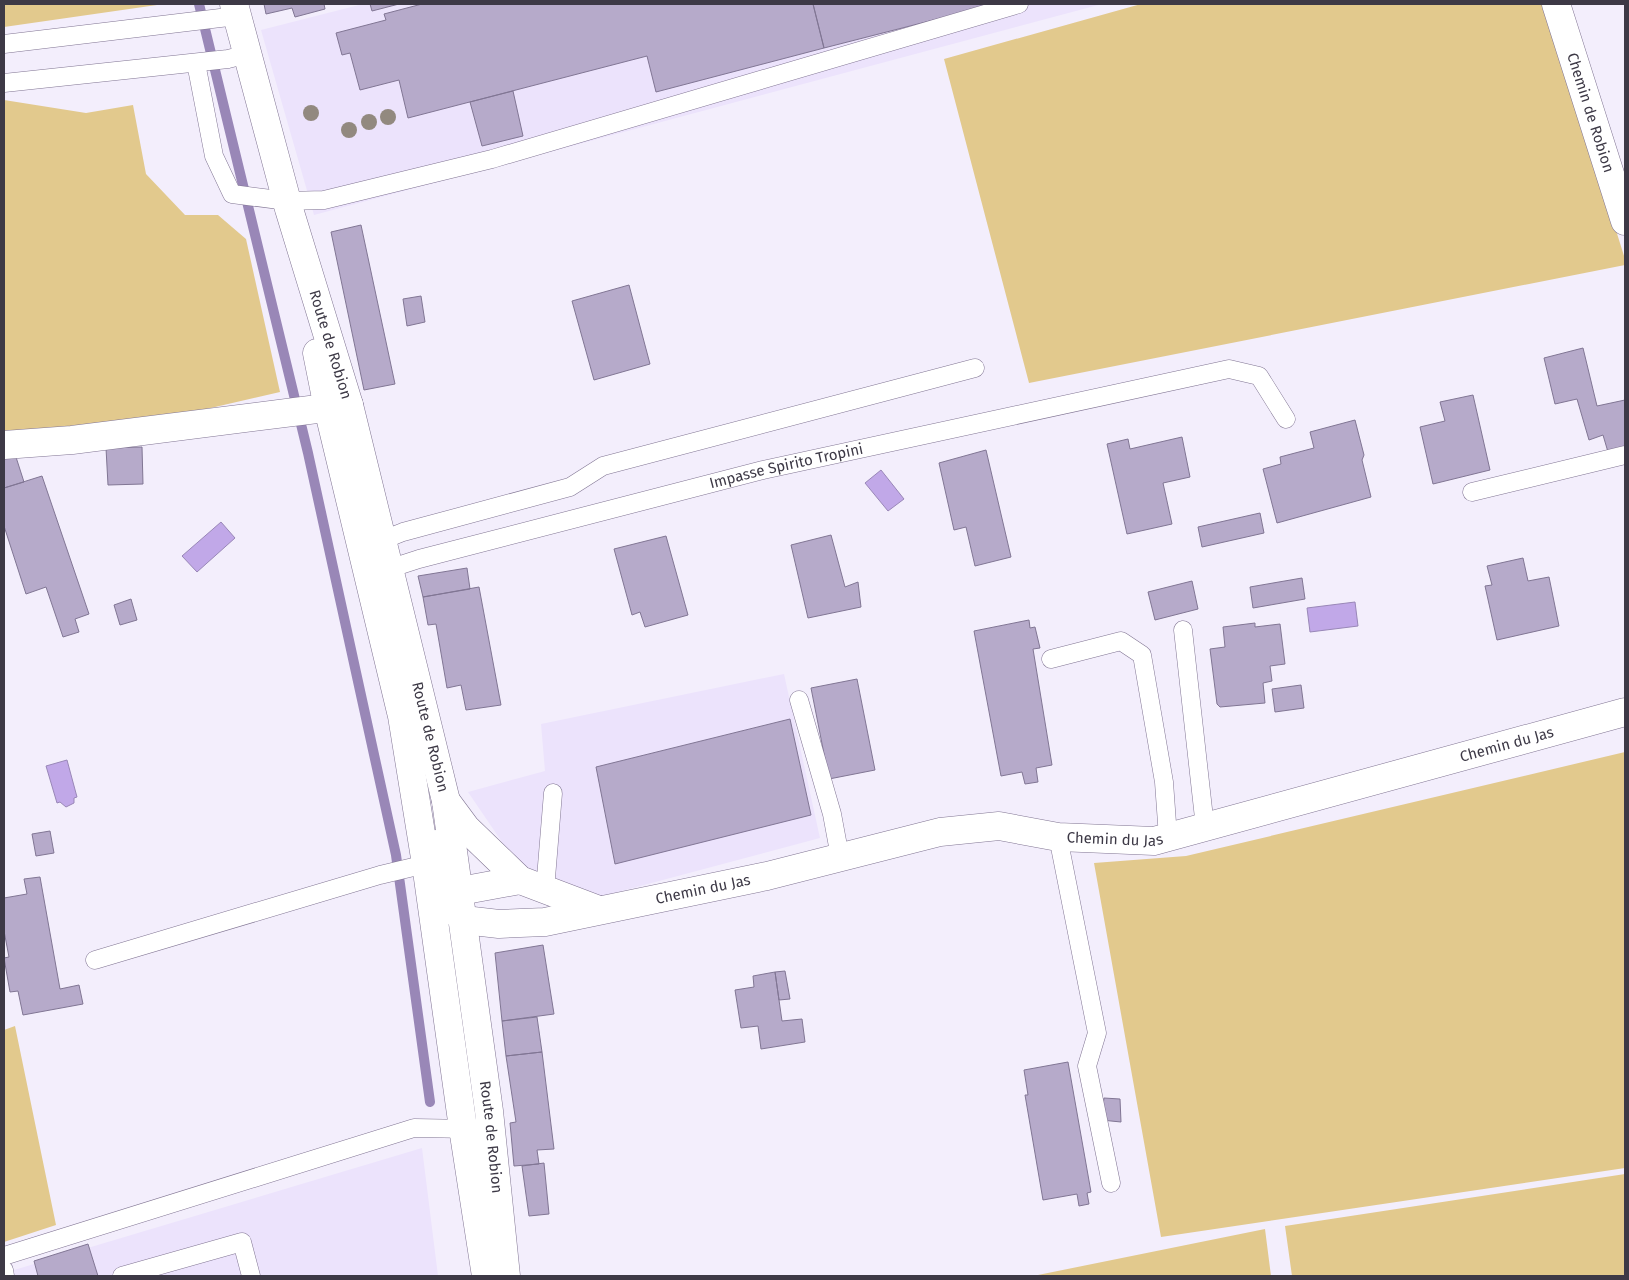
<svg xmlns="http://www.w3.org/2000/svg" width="1629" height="1280" font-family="'Fira Sans',sans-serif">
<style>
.built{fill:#ece3fc}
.green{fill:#e2c98d}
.water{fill:#c1a8e8;stroke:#9987b7}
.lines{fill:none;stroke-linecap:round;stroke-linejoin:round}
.stream{stroke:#9987b7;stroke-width:10}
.building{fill:#b6aaca;stroke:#817694}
.service-casing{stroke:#817593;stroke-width:19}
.minor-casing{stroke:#817593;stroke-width:29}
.secondary-casing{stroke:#817593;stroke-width:29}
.service{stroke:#fff;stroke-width:18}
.minor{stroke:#fff;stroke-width:28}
.secondary{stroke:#fff;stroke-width:28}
.tree{fill:#92897f}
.labels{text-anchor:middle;stroke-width:4.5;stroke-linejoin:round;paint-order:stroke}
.street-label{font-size:15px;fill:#3d3946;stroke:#fff}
</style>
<rect width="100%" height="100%" fill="#f3eefc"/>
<!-- built -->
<path class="built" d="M 363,4 L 1102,4 L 314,215 L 261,30 Z
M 784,674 L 820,838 L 599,897 L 519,867 L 468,792 L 545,771 L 541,724 Z
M 422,1148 L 438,1276 L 4,1276 L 4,1273 Z"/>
<!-- green -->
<path class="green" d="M 4,4 L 164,4 L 4,27 Z
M 1141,4 L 1545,4 L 1625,259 L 1625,265 L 1029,383 L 944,59 Z
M 4,100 L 86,113 L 133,105 L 146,174 L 185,215 L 218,215 L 246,239 L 280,392 L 133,426 L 4,435 Z
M 1625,752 L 1625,1168 L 1161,1237 L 1094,863 L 1186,856 Z
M 15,1026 L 56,1225 L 4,1242 L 4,1030 Z
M 1625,1174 L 1625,1276 L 1292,1276 L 1285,1226 Z
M 1265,1229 L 1271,1276 L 1033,1276 Z"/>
<!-- water -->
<path class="water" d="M 881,470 L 904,499 L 888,511 L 865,483 Z
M 221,522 L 235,538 L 197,572 L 182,556 Z
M 1355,602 L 1358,626 L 1310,632 L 1307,608 Z
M 67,760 L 77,797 L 74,798 L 74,803 L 66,807 L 60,802 L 57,803 L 46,766 Z"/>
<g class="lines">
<!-- stream -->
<path class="stream" d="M 199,4 L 308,453 L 396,855 L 430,1102"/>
</g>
<!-- building -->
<path class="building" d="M 264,4 L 324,4 L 325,9 L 295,17 L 292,8 L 266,14 Z
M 370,4 L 399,4 L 372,11 Z
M 422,4 L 813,4 L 824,48 L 656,92 L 647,56 L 408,118 L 399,80 L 360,90 L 350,53 L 342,55 L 336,33 L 386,20 L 384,14 Z
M 813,4 L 996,4 L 824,48 Z
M 513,91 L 523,136 L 482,146 L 470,102 Z
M 361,225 L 395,384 L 364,390 L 331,232 Z
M 629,285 L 650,364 L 594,380 L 572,301 Z
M 421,296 L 425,322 L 407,326 L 403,299 Z
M 1583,348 L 1597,406 L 1625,400 L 1625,447 L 1608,452 L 1603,435 L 1589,440 L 1577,399 L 1555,404 L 1544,358 Z
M 1473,395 L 1490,470 L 1433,484 L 1420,427 L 1445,421 L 1440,402 Z
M 1355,420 L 1364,455 L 1362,460 L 1371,497 L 1277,523 L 1263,469 L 1281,464 L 1280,457 L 1314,448 L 1310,432 Z
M 1182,437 L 1190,477 L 1163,483 L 1172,524 L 1127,534 L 1107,444 L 1128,439 L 1130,449 Z
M 142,447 L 143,484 L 108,485 L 106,448 Z
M 986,450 L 1011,557 L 975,566 L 966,527 L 954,530 L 939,463 Z
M 4,454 L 15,454 L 24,482 L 4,488 Z
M 42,476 L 89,614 L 75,619 L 79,632 L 63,637 L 46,587 L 26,594 L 4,526 L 4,488 Z
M 1260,513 L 1264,533 L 1202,547 L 1198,527 Z
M 831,535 L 845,587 L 858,582 L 861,607 L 808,618 L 791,545 Z
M 666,536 L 688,615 L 645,627 L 640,612 L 632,615 L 614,549 Z
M 1523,558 L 1528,581 L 1549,577 L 1559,626 L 1497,640 L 1485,586 L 1492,585 L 1487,566 Z
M 467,568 L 470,589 L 423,597 L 418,576 Z
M 1302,578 L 1305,599 L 1253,608 L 1250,587 Z
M 1192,581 L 1198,609 L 1155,620 L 1148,592 Z
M 479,587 L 501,705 L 466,710 L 461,685 L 447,688 L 436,624 L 428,625 L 423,597 Z
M 131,599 L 137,620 L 120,625 L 114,605 Z
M 1029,620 L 1030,628 L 1035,627 L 1040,648 L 1033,649 L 1052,765 L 1036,768 L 1038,782 L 1025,784 L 1022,772 L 1001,776 L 974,631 Z
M 1255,623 L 1255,627 L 1280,624 L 1285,664 L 1270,666 L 1272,681 L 1263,683 L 1265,703 L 1220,707 L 1217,704 L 1210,649 L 1225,647 L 1223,627 Z
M 857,679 L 875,770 L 829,779 L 811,688 Z
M 1301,685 L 1304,708 L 1275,712 L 1272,689 Z
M 790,719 L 811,815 L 615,864 L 596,767 Z
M 50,831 L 54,853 L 36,856 L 32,834 Z
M 40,877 L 60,989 L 79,985 L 83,1004 L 23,1015 L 18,991 L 10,992 L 4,958 L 9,957 L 4,931 L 4,898 L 27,894 L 24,879 Z
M 543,945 L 554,1014 L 502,1021 L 495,953 Z
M 785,971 L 790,999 L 779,1000 L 775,972 Z
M 775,972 L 782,1021 L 802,1019 L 805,1042 L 761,1049 L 758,1026 L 741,1028 L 735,990 L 754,987 L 753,976 Z
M 537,1017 L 542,1052 L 506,1056 L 502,1021 Z
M 542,1052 L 554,1149 L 537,1150 L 539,1164 L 514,1166 L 510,1123 L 516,1122 L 506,1056 Z
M 1068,1062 L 1091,1192 L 1087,1193 L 1089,1204 L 1079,1206 L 1077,1194 L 1043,1200 L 1025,1095 L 1028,1095 L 1024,1070 Z
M 1104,1098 L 1120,1099 L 1121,1122 L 1101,1120 Z
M 544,1163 L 549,1214 L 529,1216 L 522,1166 Z
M 88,1244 L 98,1276 L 38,1276 L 34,1261 Z"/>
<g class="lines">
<!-- service casing -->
<g class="service-casing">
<g id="service">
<path d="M 4,44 L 237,16"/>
<path d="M 196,63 L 214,156 L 232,194 L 287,201 L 324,200 L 492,159 L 1019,4"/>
<path d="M 4,83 L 228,59 L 248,54"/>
<path d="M 1472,492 L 1625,455"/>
<path d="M 383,540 L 403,532 L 570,487 L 603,466 L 975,368"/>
<path id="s1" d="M 379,572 L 419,559 L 763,470 L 1229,369 L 1259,376 L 1286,419"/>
<path d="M 1183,630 L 1205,827"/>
<path d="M 1051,659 L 1121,641 L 1142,655 L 1164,782 L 1168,837"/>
<path d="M 799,700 L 832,814 L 840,857"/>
<path d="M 1058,837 L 1097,1033 L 1087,1066 L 1111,1183"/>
<path d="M 545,890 L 553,793"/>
<path d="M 95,960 L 380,875 L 426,864"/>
<path d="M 4,1256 L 414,1128 L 473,1129"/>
<path d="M 4,1270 L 5,1276"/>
<path d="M 122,1276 L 242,1242 L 251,1276"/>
</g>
</g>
<!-- minor casing -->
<g class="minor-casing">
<g id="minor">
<path id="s2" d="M 1556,4 L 1625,221"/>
<path d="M 4,445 L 72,440 L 349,405"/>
<path d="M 446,801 L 466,828 L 520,880 L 599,910"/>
<path id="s3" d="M 436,844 L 444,891 L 453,909 L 464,920 L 499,924 L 545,922 L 767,876 L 940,832 L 999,826 L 1058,837 L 1154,841 L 1625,712"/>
<path d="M 444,910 L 452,896 L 460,891 L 520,880"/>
</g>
</g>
<!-- secondary casing -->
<g class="secondary-casing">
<g id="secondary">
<path id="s4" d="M 234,4 L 289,209 L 349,405 L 446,801 L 489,1111 L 506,1276"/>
<path d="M 317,353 L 328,408 L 402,716 L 426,864 L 463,1128 L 486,1276"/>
</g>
</g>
<!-- service -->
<use href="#service" class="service"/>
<!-- minor -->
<use href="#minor" class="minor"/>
<!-- secondary -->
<use href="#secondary" class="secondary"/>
</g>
<!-- trees -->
<g class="tree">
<circle cx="311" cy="113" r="8"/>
<circle cx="388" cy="117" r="8"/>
<circle cx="369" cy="122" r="8"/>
<circle cx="349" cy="130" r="8"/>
</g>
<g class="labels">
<!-- street labels -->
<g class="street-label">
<text dy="5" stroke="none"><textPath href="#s2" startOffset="114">Chemin de Robion</textPath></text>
<text dy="5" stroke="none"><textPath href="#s4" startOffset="354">Route de Robion</textPath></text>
<text dy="5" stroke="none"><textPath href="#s1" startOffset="421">Impasse Spirito Tropini</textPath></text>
<text dy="5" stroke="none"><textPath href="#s4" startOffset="759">Route de Robion</textPath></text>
<text dy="5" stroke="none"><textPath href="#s3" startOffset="1151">Chemin du Jas</textPath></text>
<text dy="5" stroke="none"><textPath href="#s3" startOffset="746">Chemin du Jas</textPath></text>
<text dy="5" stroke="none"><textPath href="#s3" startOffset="326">Chemin du Jas</textPath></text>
<text dy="5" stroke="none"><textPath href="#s4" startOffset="1164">Route de Robion</textPath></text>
</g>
</g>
<!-- border -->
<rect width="1629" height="1280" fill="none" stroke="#3d3946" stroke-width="10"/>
</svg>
